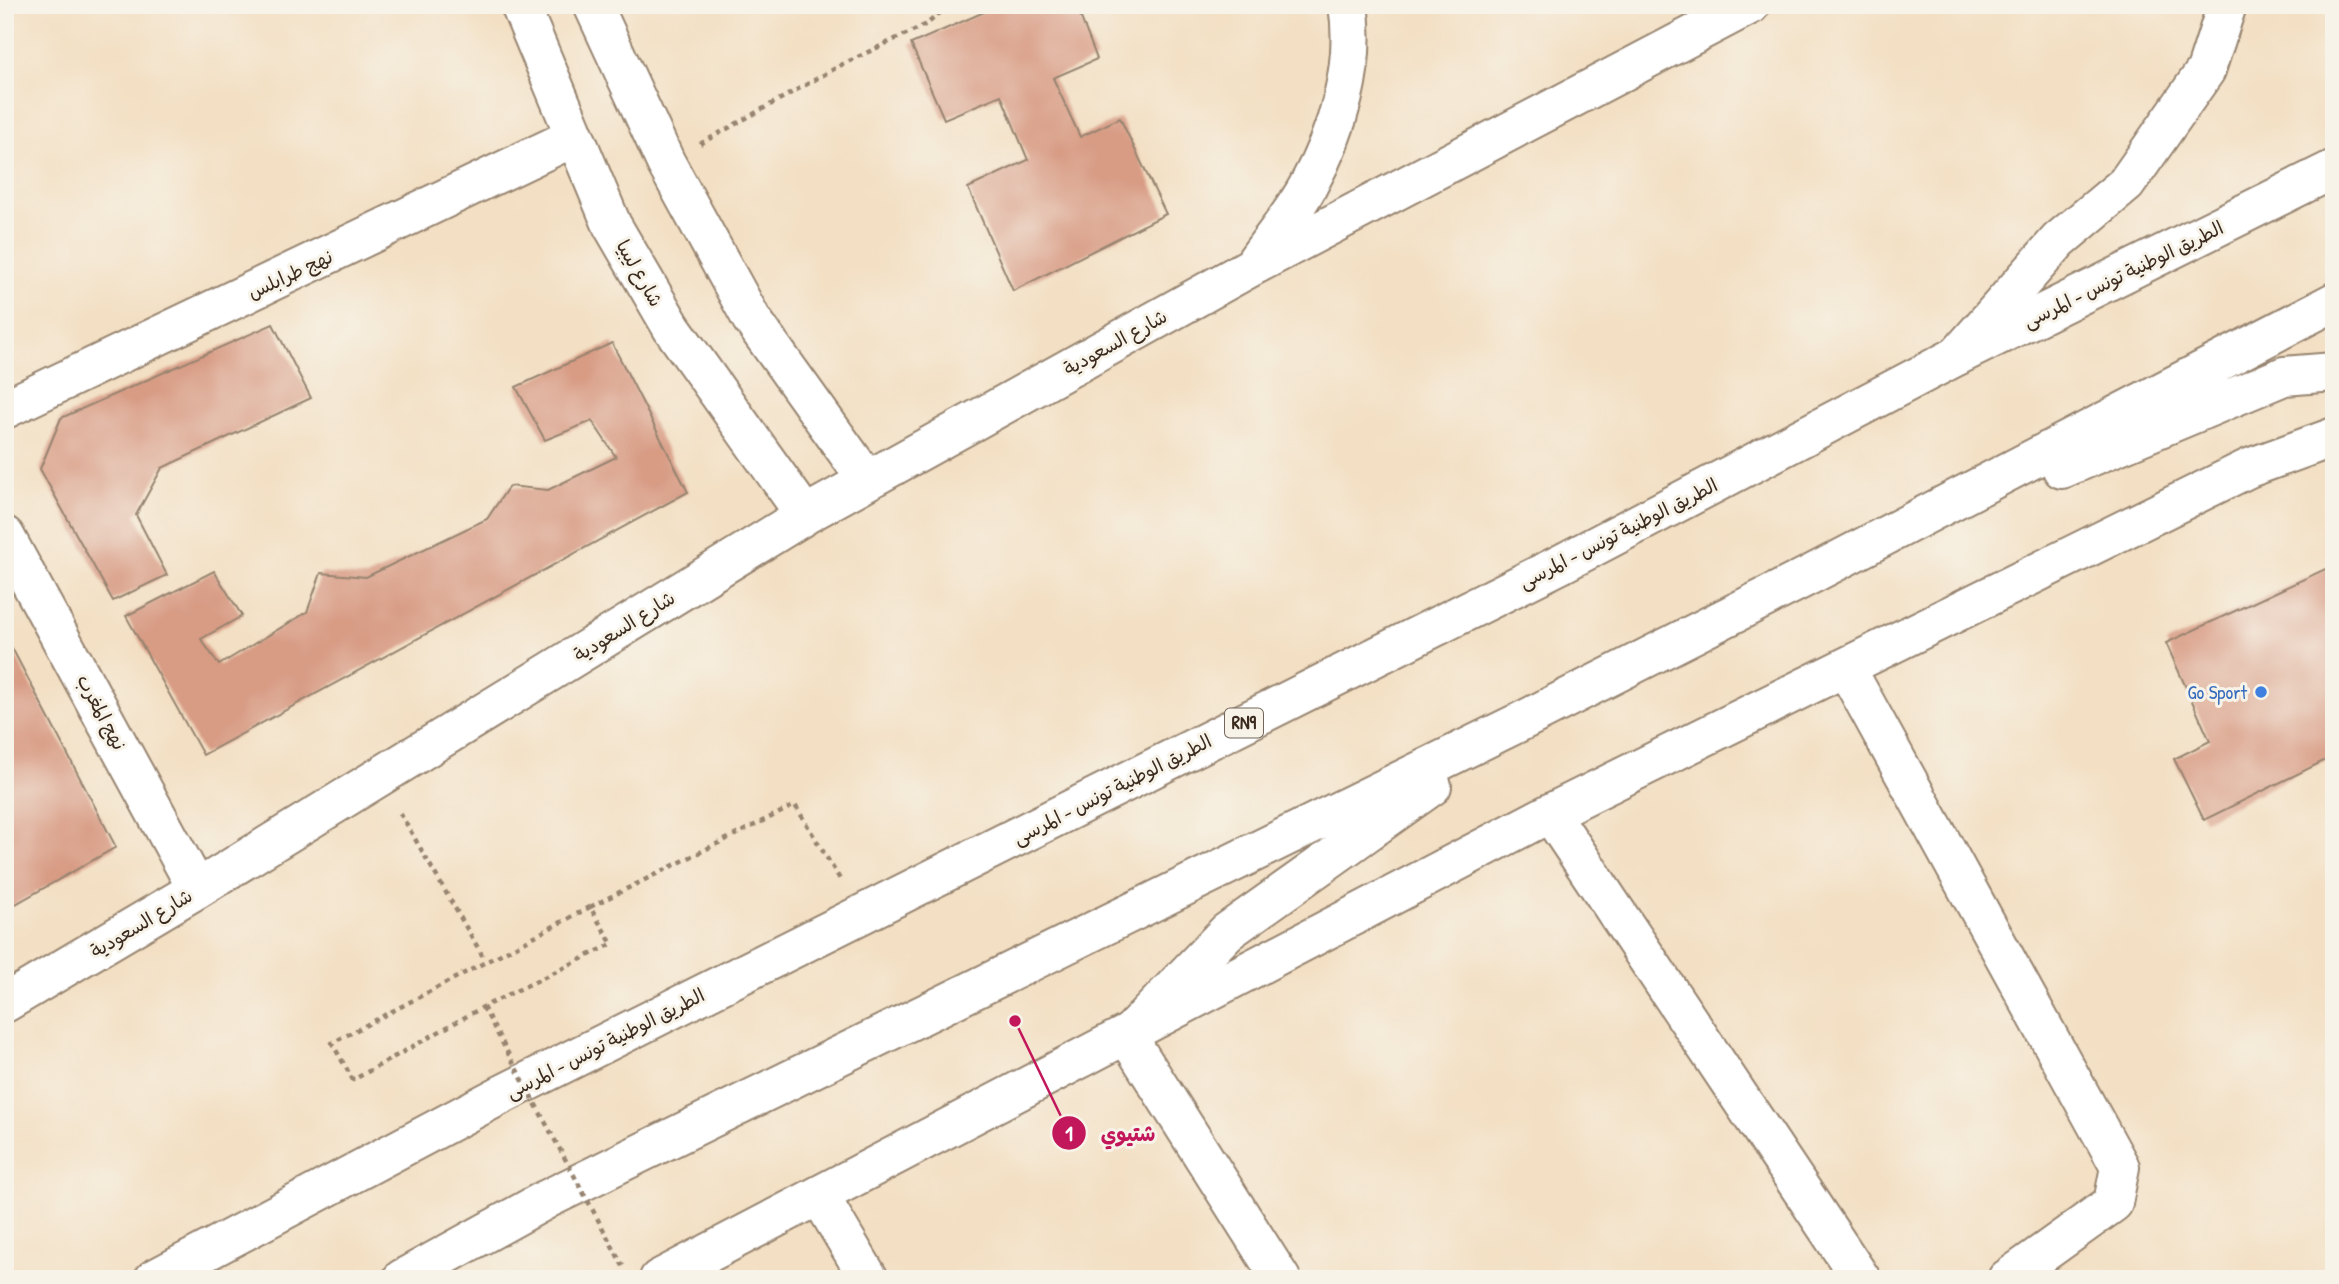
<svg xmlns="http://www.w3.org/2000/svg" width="2339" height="1284" font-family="'Patrick Hand','Playpen Sans Arabic',sans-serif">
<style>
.building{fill:#d89b84}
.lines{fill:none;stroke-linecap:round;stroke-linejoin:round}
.minor-casing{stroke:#978470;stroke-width:42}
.highway-casing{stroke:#978470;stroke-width:42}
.path{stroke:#978470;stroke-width:4.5;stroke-dasharray:5 5;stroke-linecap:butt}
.minor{stroke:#fff;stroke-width:38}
.highway{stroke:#fff;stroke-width:38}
.path-bridge{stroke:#978470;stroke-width:4.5;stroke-dasharray:5 5;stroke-linecap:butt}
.shop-dot{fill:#3f7fe0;stroke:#f7f3e8;stroke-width:2.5}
.labels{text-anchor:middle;stroke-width:6;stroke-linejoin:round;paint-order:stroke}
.shield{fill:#f7f3e8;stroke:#73665b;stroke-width:2}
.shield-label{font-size:18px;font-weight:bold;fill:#3b2a1e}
.street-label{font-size:19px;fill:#3b2a1e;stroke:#f7f3e8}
.shop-label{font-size:19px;fill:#366cbe;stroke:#f7f3e8;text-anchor:end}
.leader{fill:none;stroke:#c2185b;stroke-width:2.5}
.callout-dot{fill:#c2185b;stroke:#f7f3e8;stroke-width:2.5}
.mark-label{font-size:21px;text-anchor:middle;font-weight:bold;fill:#fff}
.callout-label{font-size:21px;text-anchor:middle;font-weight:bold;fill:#c2185b;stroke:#f7f3e8;stroke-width:6;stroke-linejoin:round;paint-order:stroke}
</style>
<rect width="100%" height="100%" fill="#f7f3e8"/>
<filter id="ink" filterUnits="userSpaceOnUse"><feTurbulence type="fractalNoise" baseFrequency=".0143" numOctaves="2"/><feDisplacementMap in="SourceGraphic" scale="14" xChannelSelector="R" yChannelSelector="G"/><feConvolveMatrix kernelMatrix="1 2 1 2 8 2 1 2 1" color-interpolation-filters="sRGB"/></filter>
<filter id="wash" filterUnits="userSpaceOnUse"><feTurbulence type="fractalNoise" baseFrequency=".00686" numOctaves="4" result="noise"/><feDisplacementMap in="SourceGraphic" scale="28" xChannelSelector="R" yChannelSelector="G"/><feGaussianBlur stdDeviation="1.57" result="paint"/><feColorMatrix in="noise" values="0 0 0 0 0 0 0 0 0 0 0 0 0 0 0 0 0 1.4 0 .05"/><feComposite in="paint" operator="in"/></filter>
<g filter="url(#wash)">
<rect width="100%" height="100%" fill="#f3dfc3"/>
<g id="blocks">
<!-- building -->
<path class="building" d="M 1000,5 L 1076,5 L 1097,59 L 1053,78 L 1080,137 L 1120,118 L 1166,214 L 1013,291 L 968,188 L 1028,160 L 1001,95 L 944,119 L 911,44 Z
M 273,324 L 311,398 L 162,468 L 136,515 L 167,575 L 113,601 L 40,469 L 61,418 Z
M 612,343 L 688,492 L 203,755 L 126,616 L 214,571 L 242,616 L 201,639 L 219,665 L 307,612 L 321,573 L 366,577 L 487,519 L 509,486 L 548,490 L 616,457 L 592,421 L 545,440 L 516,387 Z
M 2334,565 L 2334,756 L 2204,820 L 2174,759 L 2210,741 L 2166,643 Z
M 12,648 L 116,847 L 5,910 L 5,652 Z"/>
</g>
</g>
<g filter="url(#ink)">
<use href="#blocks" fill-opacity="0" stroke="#978470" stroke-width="2"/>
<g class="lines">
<!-- minor casing -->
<g class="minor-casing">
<path id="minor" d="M 520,5 L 612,225 L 672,328 L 805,515
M 593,5 L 666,163 L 751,318 L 867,480
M 1256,261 C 1273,237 1294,212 1308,186 C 1337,133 1358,66 1348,5
M 1957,356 L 2059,240 L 2126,184 L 2206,70 L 2227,5
M 5,409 L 574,137
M 5,536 L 197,889
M 1846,668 L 2120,1167 L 2113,1203 L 2007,1279
M 1550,813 L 1861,1279
M 5,1003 L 197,889 L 805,515 L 1253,266 L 1750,5
M 1127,1036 L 1281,1279
M 819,1195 L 869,1279
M 659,1279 L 1550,813 L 2249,468 L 2334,437"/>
</g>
<!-- highway casing -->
<g class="highway-casing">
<path id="highway" d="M 2062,469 L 2284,376 L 2334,372
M 1127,1036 L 1227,932 L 1432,786
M 154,1279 L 499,1096 L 1561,564 L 1957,356 L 2334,169
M 402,1279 L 547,1199 L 1524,720 L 1812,574 L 2334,302"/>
</g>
<!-- path -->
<path class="path" d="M 700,144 L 843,64 L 927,24 L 949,5
M 400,813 L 485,960
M 590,907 L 332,1043 L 353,1080 L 483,1007 L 612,944 L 590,907 L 795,805 L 841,881"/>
<!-- minor -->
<use href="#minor" class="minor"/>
<!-- highway -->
<use href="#highway" class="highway"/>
<!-- path-bridge -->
<path class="path-bridge" d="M 483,1007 L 623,1266"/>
</g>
</g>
<!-- markers -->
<circle class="shop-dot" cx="2261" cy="692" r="7"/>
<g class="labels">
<!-- shield labels -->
<rect class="shield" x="1225" y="708.5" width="38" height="29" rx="5"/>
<g class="shield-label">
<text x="1244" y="729">RN9</text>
</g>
<!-- street labels -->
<g class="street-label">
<text transform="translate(640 273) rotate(60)" y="7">شارع ليبيا</text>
<text transform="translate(290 274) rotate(-25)" y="7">نهج طرابلس</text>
<text transform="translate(2123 274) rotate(-26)" y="7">الطريق الوطنية تونس - المرسى</text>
<text transform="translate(1115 342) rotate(-29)" y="7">شارع السعودية</text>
<text transform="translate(1618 533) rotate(-27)" y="7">الطريق الوطنية تونس - المرسى</text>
<text transform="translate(624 626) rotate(-32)" y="7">شارع السعودية</text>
<text transform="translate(102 712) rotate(62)" y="7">نهج المغرب</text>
<text transform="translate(1112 789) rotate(-27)" y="7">الطريق الوطنية تونس - المرسى</text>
<text transform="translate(141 923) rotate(-31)" y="7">شارع السعودية</text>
<text transform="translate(605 1043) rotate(-27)" y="7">الطريق الوطنية تونس - المرسى</text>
</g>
<!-- shop labels -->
<g class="shop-label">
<text x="2247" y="699">Go Sport</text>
</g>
</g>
<!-- callouts -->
<path class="leader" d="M1015 1021L1069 1133"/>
<g class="callout-dot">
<circle cx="1015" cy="1021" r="7"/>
<circle cx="1069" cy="1133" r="18"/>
</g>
<g class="mark-label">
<text x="1069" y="1141">1</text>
</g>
<g class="callout-label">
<text x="1128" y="1141">شتيوي</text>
</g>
<!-- margin -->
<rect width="2339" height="1284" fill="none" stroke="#f7f3e8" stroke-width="28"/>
</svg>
